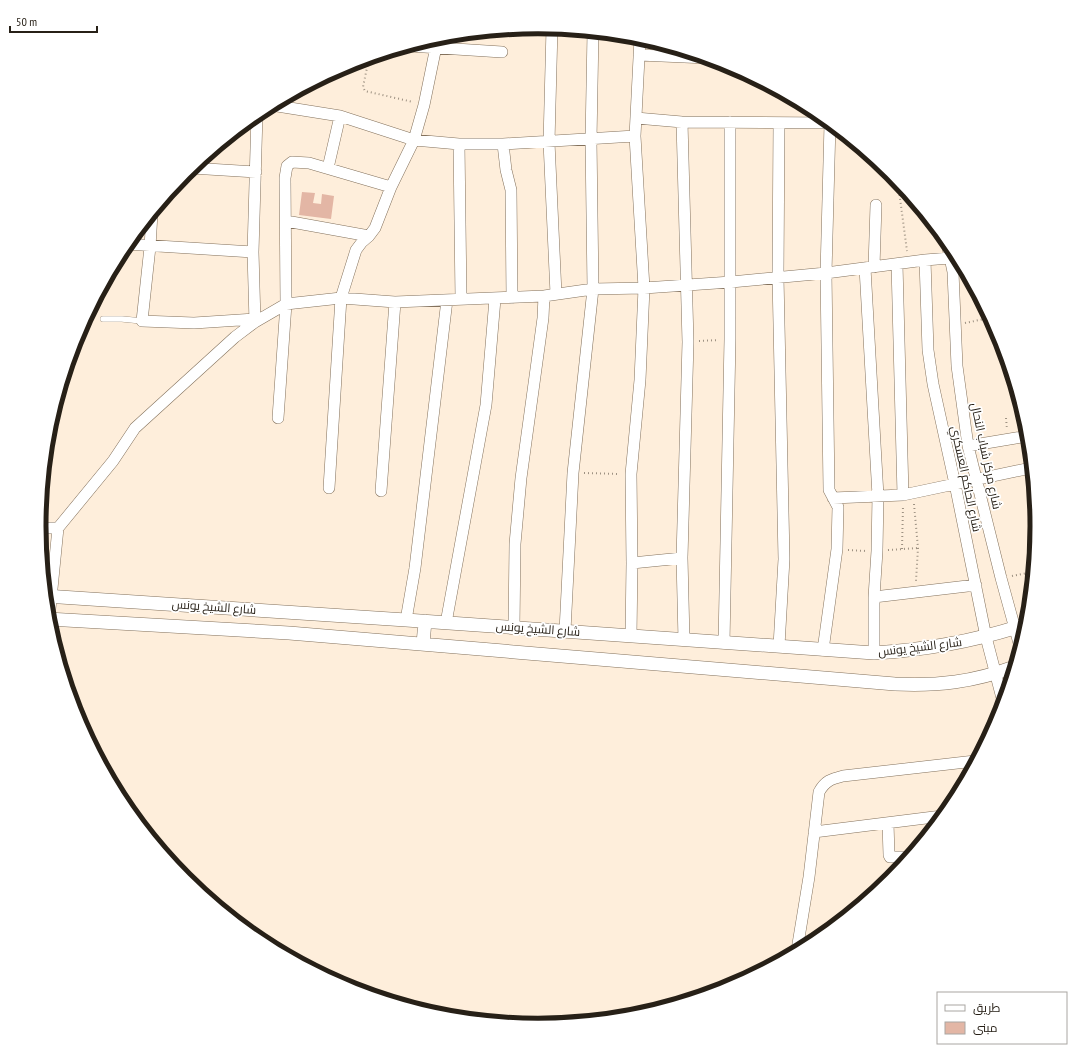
<svg xmlns="http://www.w3.org/2000/svg" width="1075" height="1052" font-family="'PT Sans Narrow',Cairo,sans-serif">
<style>
.building{fill:#e3b6a5}
.lines{fill:none;stroke-linecap:round;stroke-linejoin:round}
.service-casing{stroke:#83715c;stroke-width:6}
.minor-casing{stroke:#83715c;stroke-width:12}
.tertiary-casing{stroke:#83715c;stroke-width:14}
.path{stroke:#9d9182;stroke-width:2;stroke-dasharray:1 3;stroke-linecap:butt}
.service{stroke:#fff;stroke-width:5.5}
.minor{stroke:#fff;stroke-width:11}
.tertiary{stroke:#fff;stroke-width:13}
.labels{text-anchor:middle;stroke-width:3.5;stroke-linejoin:round;paint-order:stroke}
.street-label{font-size:12px;fill:#272017;stroke:#fff}
.rim{fill:none;stroke:#272017;stroke-width:5}
</style>
<rect width="100%" height="100%" fill="#feeedb"/>
<!-- building -->
<path class="building" d="M 302,192 L 315,193 L 313,203 L 321,204 L 322,194 L 334,196 L 331,219 L 299,215 Z"/>
<g class="lines">
<!-- service casing -->
<g class="service-casing">
<path id="service" d="M 103,319 L 122,319 L 142,321"/>
</g>
<!-- minor casing -->
<g class="minor-casing">
<path id="minor" d="M 552,28 L 549,142 L 556,294
M 409,46 L 502,52
M 639,55 L 707,58
M 271,105 L 340,116 L 414,140 L 459,144 L 503,144 L 635,136
M 636,118 L 682,122 L 830,123
M 682,122 L 688,342 L 682,558 L 684,640
M 779,123 L 778,277 L 784,559 L 779,646
M 459,144 L 461,299
M 503,144 L 506,170 L 511,190 L 512,298
M 191,168 L 256,172
M 328,168 L 340,116
M 152,213 L 150,247 L 142,321 L 194,323 L 255,319
M 286,221 L 369,236
M 947,243 L 953,272 L 957,366 L 968,446 L 1001,578 L 1020,647
M 126,244 L 253,252
M 925,260 L 928,350 L 933,384 L 955,484 L 986,637 L 1003,702
M 897,264 L 903,495
M 874,267 L 876,205
M 865,268 L 878,496 L 877,551 L 874,597 L 874,653
M 255,322 L 253,252 L 257,114
M 278,418 L 286,304 L 285,178 L 287,166 L 292,162 L 309,163 L 391,187
M 968,446 L 1028,436
M 329,488 L 341,298 L 356,250 L 362,242 L 369,236 L 375,228 L 391,187 L 414,140 L 424,105 L 438,37
M 381,491 L 395,302
M 833,498 L 903,495 L 1031,468
M 39,528 L 58,528
M 632,563 L 682,558
M 874,597 L 976,585
M 49,619 L 58,528 L 113,461 L 135,428 L 235,337 L 255,322 L 286,304 L 341,298 L 395,302 L 544,296 L 593,289 L 644,288 L 731,282 L 826,273 L 925,260 L 950,258
M 406,620 L 415,568 L 447,300
M 446,623 L 486,405 L 495,299
M 514,627 L 515,544 L 521,478 L 543,318 L 544,296
M 565,631 L 573,473 L 593,289 L 591,140 L 593,32
M 631,636 L 632,563 L 631,474 L 640,380 L 644,288 L 635,136 L 640,38
M 724,643 L 730,339 L 730,122
M 823,650 L 837,549 L 838,507 L 829,490 L 826,273 L 830,124
M 888,823 L 889,855 L 890,857 L 908,857
M 814,832 L 942,816
M 797,950 L 809,877 L 819,792 C 825,781 831,779 843,776 L 975,761"/>
</g>
<!-- tertiary casing -->
<g class="tertiary-casing">
<path id="tertiary" d="M 45,596 L 406,620 L 874,653 C 926,650 976,641 1027,624
M 48,619 L 289,633 L 895,684 C 938,686 973,682 1014,667
M 423,644 L 425,621"/>
</g>
<!-- path -->
<path class="path" d="M 369,58 L 363,87 L 365,91 L 413,102
M 898,183 L 907,251
M 965,323 L 989,318
M 699,341 L 719,340
M 1006,418 L 1007,429
M 584,473 L 620,474
M 914,504 L 918,548 L 916,581
M 902,549 L 903,506
M 848,550 L 867,551
M 888,550 L 918,548
M 1012,576 L 1032,572"/>
<!-- service -->
<use href="#service" class="service"/>
<!-- minor -->
<use href="#minor" class="minor"/>
<!-- tertiary -->
<use href="#tertiary" class="tertiary"/>
</g>
<g class="labels">
<!-- street labels -->
<g class="street-label">
<text transform="translate(986 456) rotate(78)" y="4">شارع مركز شباب النحال</text>
<text transform="translate(966 479) rotate(78)" y="4">شارع الحاكم العسكري</text>
<text transform="translate(214 607) rotate(4)" y="4">شارع الشيخ يونس</text>
<text transform="translate(538 629) rotate(4)" y="4">شارع الشيخ يونس</text>
<text transform="translate(920 647) rotate(-7)" y="4">شارع الشيخ يونس</text>
</g>
</g>
<!-- crop -->
<path d="M0 0H1075V1052H0ZM46 526a492 492 0 1 1 984 0a492 492 0 1 1-984 0Z" fill="#fff" fill-rule="evenodd"/>
<path class="rim" d="M46 526a492 492 0 1 1 984 0a492 492 0 1 1-984 0Z"/>
<!-- legend -->
<rect x="937" y="992" width="130" height="52" fill="#ffffff" stroke="#a9a6a2"/>
<rect x="945" y="1005" width="20" height="6" fill="#ffffff" stroke="#a9a6a2"/>
<text x="973" y="1012" font-size="12" fill="#272017">طريق</text>
<rect x="945" y="1022" width="20" height="12" fill="#e3b6a5" stroke="#a9a6a2"/>
<text x="973" y="1032" font-size="12" fill="#272017">مبنى</text>
<!-- scale -->
<path d="M10 26v6h87v-6" fill="none" stroke="#272017" stroke-width="2"/>
<text x="16" y="26" font-size="12" fill="#272017" stroke="#ffffff" stroke-width="3" paint-order="stroke">50 m</text>
</svg>
